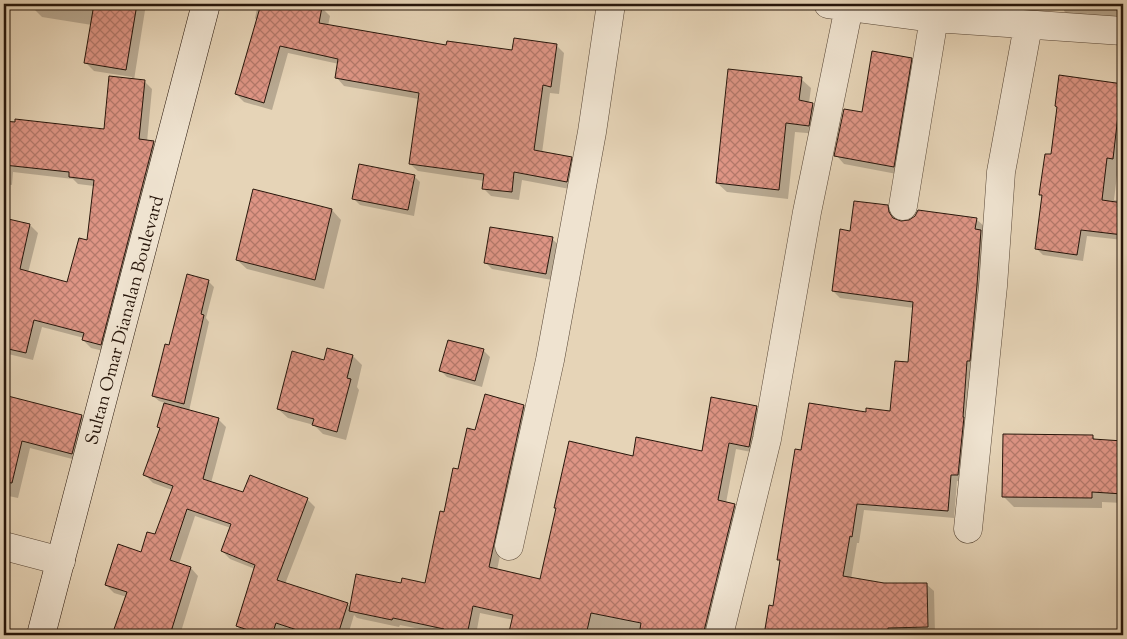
<svg xmlns="http://www.w3.org/2000/svg" width="1127" height="639" font-family="'Sorts Mill Goudy',serif">
<style>
.shadow{fill:#0003}
.building{fill:url(#building-cross-hatch);stroke:#27160b}
.lines{fill:none;stroke-linecap:round;stroke-linejoin:round}
.minor-casing{stroke:#574636;stroke-width:29}
.secondary-casing{stroke:#27160b;stroke-width:29}
.minor{stroke:#efe3d0;stroke-width:28}
.secondary{stroke:#efe3d0;stroke-width:28}
.labels{text-anchor:middle;stroke-width:4;stroke-linejoin:round;paint-order:stroke}
.street-label{font-size:18px;fill:#27160b;stroke:#efe3d0}
</style>
<defs>
<pattern id="building-cross-hatch" width="8" height="8" patternUnits="userSpaceOnUse" patternTransform="scale(1.25)"><rect width="8" height="8" fill="#de9585"/><path d="M0 0l8 8M0 8l8-8" fill="none" stroke="#b4796b"/></pattern>
</defs>
<rect width="100%" height="100%" fill="#e6d4b7"/>
<filter id="stains"><feTurbulence type="fractalNoise" baseFrequency=".004" numOctaves="4"/><feColorMatrix values="0 0 0 0 .2 0 0 0 0 .09 0 0 0 0 .02 0 0 0 .5 -.17"/></filter>
<radialGradient id="worn" r=".72"><stop offset=".6" stop-color="#630" stop-opacity="0"/><stop offset="1" stop-color="#630" stop-opacity=".3"/></radialGradient>
<!-- shadow -->
<path class="shadow" d="M 35,4 L 146,4 L 134,80 L 144,81 L 152,89 L 147,142 L 153,143 L 161,150 L 108,352 L 91,348 L 83,340 L 84,338 L 42,327 L 33,360 L 4,353 L 4,219 L 30,225 L 38,233 L 28,273 L 68,284 L 88,242 L 94,186 L 78,184 L 73,179 L 13,172 L 12,185 L 4,184 L 4,123 L 105,131 L 132,77 L 94,71 L 86,63 L 92,25 L 42,17 L 34,9 Z
M 258,4 L 302,4 L 322,8 L 330,16 L 328,26 L 447,46 L 513,52 L 556,45 L 564,53 L 559,94 L 550,93 L 542,153 L 571,158 L 579,166 L 575,190 L 522,180 L 519,200 L 491,196 L 483,188 L 484,181 L 418,171 L 410,164 L 419,99 L 344,86 L 337,78 L 339,64 L 288,53 L 272,110 L 244,102 L 236,94 L 257,21 L 255,18 Z
M 908,4 L 1010,4 L 1010,9 L 951,4 L 950,9 Z
M 1065,4 L 1123,4 L 1123,23 L 1073,20 L 1064,11 Z
M 911,59 L 919,67 L 902,175 L 844,164 L 836,155 L 863,113 Z
M 1060,76 L 1123,85 L 1123,151 L 1120,150 L 1114,200 L 1123,201 L 1123,240 L 1087,236 L 1083,261 L 1043,255 L 1037,249 L 1043,197 L 1040,194 L 1052,156 L 1058,108 L 1056,106 Z
M 801,79 L 811,88 L 809,103 L 813,104 L 822,114 L 818,134 L 795,132 L 788,199 L 727,192 L 717,183 Z
M 414,176 L 420,182 L 414,216 L 360,205 L 354,199 Z
M 887,207 L 894,214 L 895,220 L 901,223 L 976,219 L 984,226 L 983,233 L 988,238 L 965,482 L 957,481 L 954,518 L 864,510 L 859,543 L 857,543 L 851,579 L 884,584 L 926,584 L 934,591 L 935,634 L 900,634 L 899,635 L 765,635 L 770,607 L 774,607 L 781,562 L 779,559 L 867,414 L 892,412 L 910,364 L 914,308 L 840,298 L 833,291 L 851,232 Z
M 332,210 L 341,220 L 324,289 L 247,269 L 237,260 Z
M 552,239 L 559,245 L 552,280 L 492,269 L 486,263 Z
M 208,281 L 214,287 L 206,318 L 209,322 L 189,411 L 218,419 L 226,427 L 211,483 L 244,494 L 307,499 L 315,507 L 285,584 L 347,604 L 351,607 L 402,585 L 426,585 L 445,514 L 459,470 L 476,431 L 524,406 L 531,413 L 497,570 L 541,580 L 557,510 L 555,507 L 634,457 L 703,452 L 756,407 L 764,415 L 756,453 L 736,449 L 726,503 L 734,505 L 742,512 L 712,635 L 510,635 L 514,620 L 480,613 L 476,635 L 445,635 L 445,634 L 400,625 L 399,627 L 357,618 L 354,615 L 348,635 L 301,635 L 283,630 L 282,635 L 249,635 L 245,634 L 237,626 L 255,569 L 230,559 L 222,551 L 231,528 L 195,516 L 179,564 L 191,568 L 198,576 L 180,635 L 113,635 L 127,597 L 114,593 L 106,585 L 142,553 L 156,536 L 172,490 L 153,483 L 145,475 L 161,429 L 159,427 L 165,403 L 159,401 L 153,396 L 170,347 Z
M 483,350 L 490,357 L 482,387 L 447,377 L 441,371 Z
M 353,356 L 362,365 L 357,387 L 359,390 L 346,440 L 323,434 L 314,425 L 288,418 L 278,409 L 325,361 Z
M 4,397 L 82,416 L 90,424 L 80,461 L 30,448 L 18,498 L 4,495 Z
M 1092,436 L 1096,440 L 1123,442 L 1123,503 L 1102,502 L 1102,508 L 1014,507 L 1003,496 Z"/>
<!-- building -->
<path class="building" d="M 94,4 L 137,4 L 126,70 L 84,63 Z
M 261,4 L 308,4 L 322,7 L 319,23 L 446,45 L 447,41 L 512,50 L 514,38 L 557,44 L 551,87 L 543,85 L 534,150 L 572,157 L 567,182 L 514,172 L 512,192 L 482,189 L 484,174 L 409,164 L 419,93 L 335,78 L 338,59 L 280,46 L 264,103 L 235,94 Z
M 872,51 L 912,58 L 894,167 L 834,156 L 844,109 L 862,112 Z
M 728,69 L 802,77 L 799,100 L 813,103 L 809,126 L 786,123 L 779,190 L 716,183 Z
M 1059,75 L 1123,84 L 1123,116 L 1118,115 L 1113,159 L 1107,158 L 1102,200 L 1123,203 L 1123,235 L 1081,230 L 1077,255 L 1035,249 L 1042,195 L 1039,195 L 1045,154 L 1051,154 L 1057,107 L 1055,106 Z
M 109,76 L 145,80 L 139,139 L 154,141 L 101,345 L 82,340 L 84,333 L 34,320 L 26,353 L 4,348 L 4,218 L 30,224 L 20,269 L 67,282 L 79,238 L 87,240 L 94,180 L 69,177 L 69,172 L 4,165 L 4,121 L 15,122 L 15,119 L 104,129 Z
M 359,164 L 415,175 L 408,210 L 352,199 Z
M 253,189 L 332,209 L 315,280 L 236,260 Z
M 854,201 L 888,205 L 889,212 L 893,218 L 901,221 L 909,220 L 915,216 L 918,210 L 977,218 L 975,229 L 981,230 L 977,285 L 970,361 L 967,361 L 963,417 L 964,417 L 958,475 L 951,475 L 948,511 L 857,504 L 852,537 L 850,536 L 843,576 L 884,583 L 927,583 L 928,627 L 888,628 L 888,635 L 764,635 L 769,605 L 773,606 L 780,560 L 777,560 L 795,449 L 801,450 L 809,403 L 866,412 L 866,408 L 890,411 L 895,361 L 908,362 L 913,302 L 832,291 L 840,229 L 850,231 Z
M 490,227 L 553,237 L 546,274 L 484,263 Z
M 187,274 L 209,280 L 201,314 L 204,315 L 184,404 L 152,396 L 165,344 L 169,345 Z
M 448,340 L 484,349 L 475,381 L 439,371 Z
M 327,348 L 353,355 L 347,378 L 351,379 L 337,432 L 312,425 L 314,419 L 277,409 L 292,351 L 324,360 Z
M 485,394 L 524,405 L 489,567 L 540,579 L 556,508 L 554,508 L 569,441 L 633,456 L 636,437 L 702,451 L 711,397 L 757,406 L 749,447 L 729,443 L 718,500 L 735,504 L 704,631 L 704,635 L 639,635 L 641,623 L 591,613 L 586,635 L 523,635 L 509,632 L 513,615 L 473,606 L 467,635 L 443,635 L 444,629 L 393,618 L 392,620 L 349,611 L 356,574 L 401,583 L 402,578 L 425,583 L 440,511 L 444,512 L 453,468 L 458,469 L 467,428 L 475,430 Z
M 4,395 L 82,415 L 72,454 L 22,441 L 12,483 L 4,482 Z
M 164,403 L 219,418 L 203,479 L 243,492 L 250,475 L 308,498 L 277,580 L 348,603 L 339,631 L 303,632 L 276,623 L 272,635 L 263,635 L 236,626 L 255,565 L 221,551 L 231,524 L 187,509 L 170,560 L 191,567 L 170,635 L 112,635 L 127,592 L 105,585 L 118,544 L 141,552 L 147,532 L 155,534 L 173,486 L 143,475 L 160,428 L 157,427 Z
M 1003,434 L 1093,435 L 1093,439 L 1123,441 L 1123,494 L 1092,492 L 1092,498 L 1002,497 Z"/>
<g class="lines">
<!-- minor casing -->
<g class="minor-casing">
<path id="minor" d="M 828,4 L 934,18 L 1123,31
M 903,206 L 934,18
M 968,529 L 993,286 L 1001,172 L 1028,26
M 4,546 L 61,561
M 509,546 L 550,360 L 592,132 L 611,4
M 719,635 L 767,439 L 807,212 L 849,7"/>
</g>
<!-- secondary casing -->
<g class="secondary-casing">
<path id="secondary" d="M 41,635 L 206,4"/>
</g>
<!-- minor -->
<use href="#minor" class="minor"/>
<!-- secondary -->
<use href="#secondary" class="secondary"/>
</g>
<g class="labels">
<!-- street labels -->
<g class="street-label">
<text transform="translate(124 320) rotate(-75)" y="6">Sultan Omar Dianalan Boulevard</text>
</g>
</g>
<!-- margin -->
<rect width="1127" height="639" fill="none" stroke="#e6d4b7" stroke-width="20"/>
<rect x="5" y="5" width="1117" height="629" fill="none" stroke="#27160b" stroke-width="2.5"/>
<rect x="10" y="10" width="1107" height="619" fill="none" stroke="#27160b"/>
<rect width="100%" height="100%" filter="url(#stains)"/>
<rect width="100%" height="100%" fill="url(#worn)"/>
</svg>
